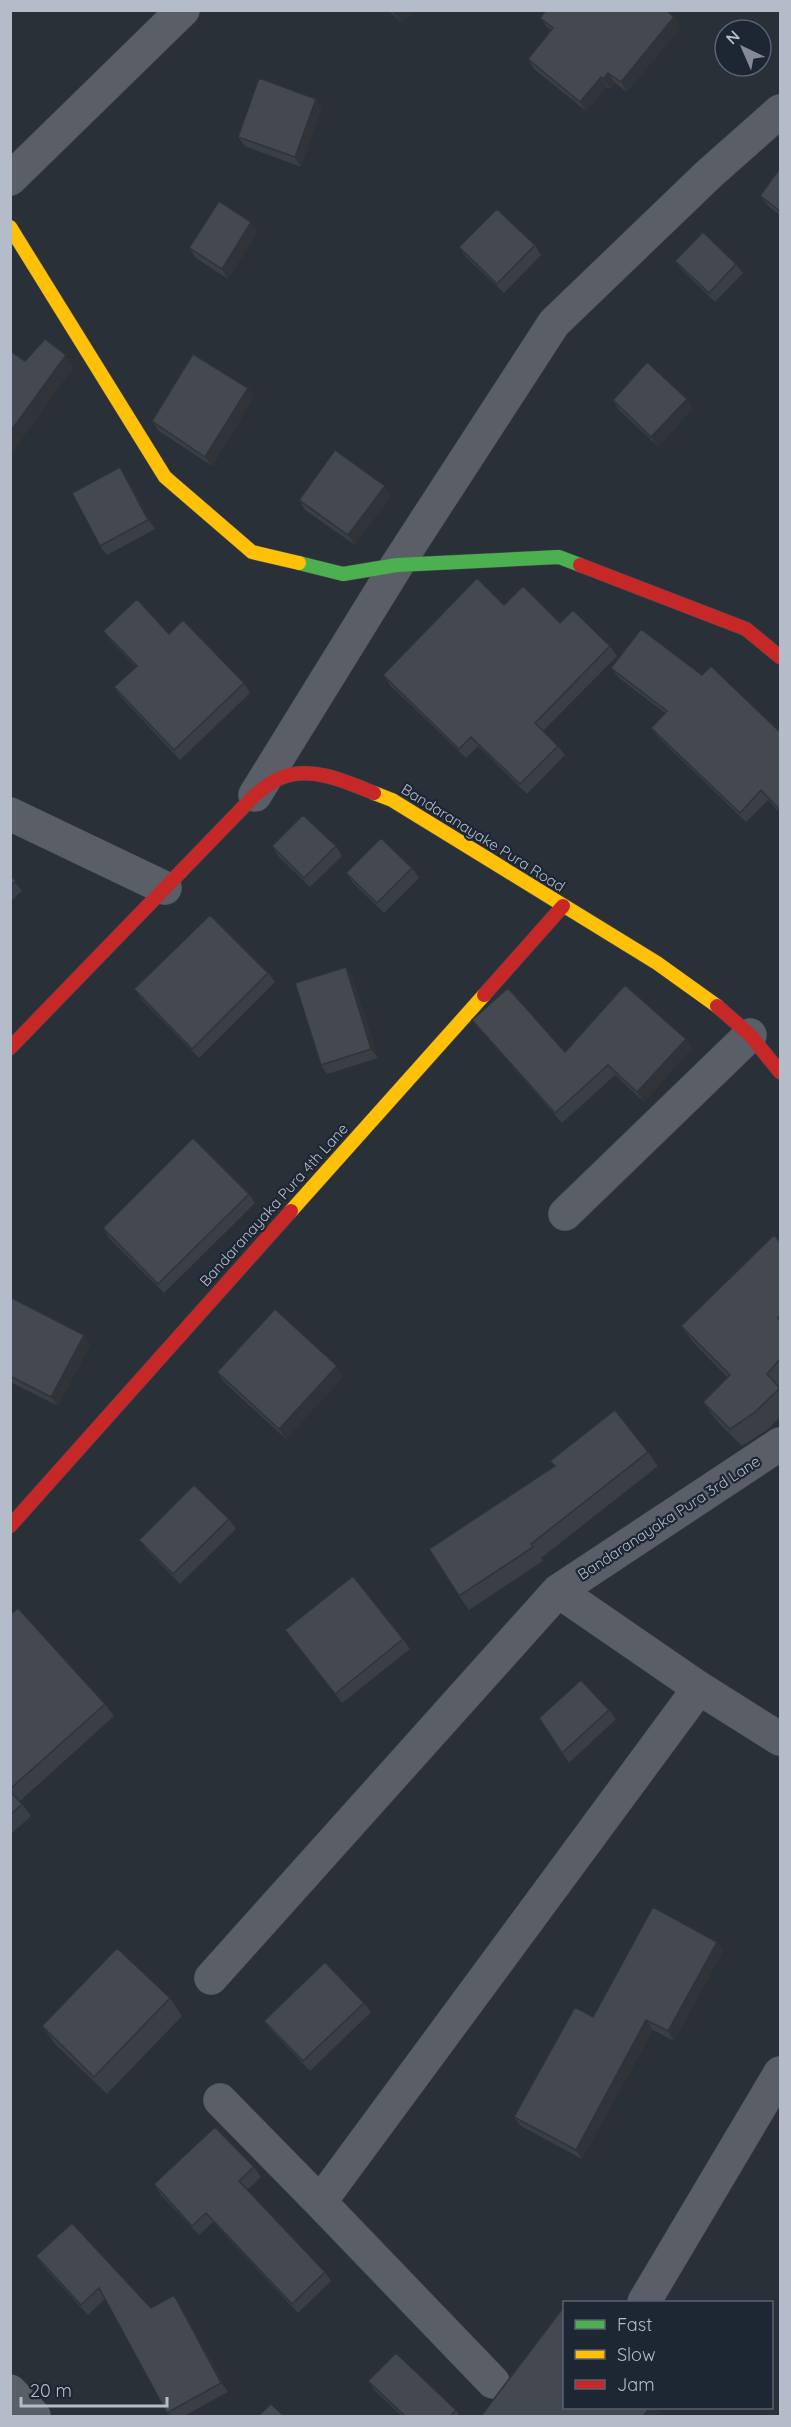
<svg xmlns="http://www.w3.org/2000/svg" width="791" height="2427" font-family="Quicksand,sans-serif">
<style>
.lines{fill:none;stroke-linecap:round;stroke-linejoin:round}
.street-casing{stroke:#484c53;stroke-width:34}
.fast-casing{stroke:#484c53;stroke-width:15}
.slow-casing{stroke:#484c53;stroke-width:15}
.jam-casing{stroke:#484c53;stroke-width:15}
.street{stroke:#5a5e66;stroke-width:33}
.fast{stroke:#4caf50;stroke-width:14}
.slow{stroke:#ffc107;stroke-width:14}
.jam{stroke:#c62828;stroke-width:14}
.wall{fill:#3a3f45}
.shaded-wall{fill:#303338}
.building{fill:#444950;stroke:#303338;stroke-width:1.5}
.labels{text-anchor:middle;stroke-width:4.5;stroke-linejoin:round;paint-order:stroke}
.street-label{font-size:15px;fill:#b4bcc9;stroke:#1d2633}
</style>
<rect width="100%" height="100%" fill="#2a3038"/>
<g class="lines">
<!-- street casing -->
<g class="street-casing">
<path id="street" d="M 10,179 L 183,10
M 255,795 L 397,565 L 554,323 L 709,174 L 780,111
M 10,814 L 165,888
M 565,1214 L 750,1035
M 558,1591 L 699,1688 L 780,1739
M 211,1978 L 558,1591 L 780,1444
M 220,2100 L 320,2202 L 699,1688
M 320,2202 L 493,2382
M 644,2302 L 780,2073
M 10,2391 L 34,2416"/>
</g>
<!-- fast casing -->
<g class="fast-casing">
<path id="fast" d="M 299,563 L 343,574 L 397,565 L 559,557 L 580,565"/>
</g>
<!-- slow casing -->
<g class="slow-casing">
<path id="slow" d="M 10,227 L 165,477 L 252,552 L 299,563
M 374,793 L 392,800 L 657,963 L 717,1006
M 291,1211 L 484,995"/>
</g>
<!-- jam casing -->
<g class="jam-casing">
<path id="jam" d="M 580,565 L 746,629 L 780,657
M 484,995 L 563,906
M 717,1006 L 750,1035 L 780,1072
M 10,1048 L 255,795 C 263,789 273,780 283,777 C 313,766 347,782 374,793
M 10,1526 L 291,1211"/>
</g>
<!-- street -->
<use href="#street" class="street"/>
<!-- fast -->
<use href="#fast" class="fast"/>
<!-- slow -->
<use href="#slow" class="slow"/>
<!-- jam -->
<use href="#jam" class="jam"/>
</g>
<!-- wall -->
<path class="wall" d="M 388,10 L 414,10 L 402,23 Z
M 674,17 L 681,27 L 627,92 L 615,83 L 610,89 L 607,87 L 586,111 L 534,69 L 528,59 L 551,30 L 547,27 L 540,18 Z
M 316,99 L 322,108 L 301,167 L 245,146 L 238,137 Z
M 780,168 L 780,215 L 767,205 L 760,196 Z
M 258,232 L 228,279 L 196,258 L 189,248 Z
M 535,245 L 541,255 L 504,293 L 466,257 L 459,247 Z
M 675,261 L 736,264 L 743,273 L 715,302 L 682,270 Z
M 254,397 L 212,466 L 159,431 L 152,421 Z
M 687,399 L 693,409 L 658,446 L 619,410 L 613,400 Z
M 126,476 L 155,529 L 107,555 L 100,546 Z
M 391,495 L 355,545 L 305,510 L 299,500 Z
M 504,605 L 560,623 L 610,646 L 617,656 L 543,731 L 558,746 L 565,755 L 527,794 L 478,746 L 466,758 L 390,685 L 383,675 Z
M 103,631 L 244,683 L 250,693 L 180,760 L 121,697 L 114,687 L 136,667 L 110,640 Z
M 611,668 L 702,675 L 780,732 L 780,813 L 768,800 L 746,822 L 658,737 L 651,728 L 665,713 L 618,677 Z
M 272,846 L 336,846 L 342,856 L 310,887 L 278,856 Z
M 412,868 L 419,878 L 384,913 L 353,883 L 346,873 Z
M 10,876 L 22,891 L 10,902 Z
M 268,973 L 275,982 L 199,1058 L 141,999 L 134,989 Z
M 352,976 L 378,1058 L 327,1074 L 321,1065 Z
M 472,1020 L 565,1052 L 692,1048 L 644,1102 L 615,1075 L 562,1123 L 479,1029 Z
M 249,1194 L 255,1203 L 164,1293 L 109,1238 L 103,1228 Z
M 780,1242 L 780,1417 L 767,1430 L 742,1446 L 716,1420 L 703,1402 L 728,1378 L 694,1343 L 681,1326 Z
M 10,1297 L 90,1345 L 58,1406 L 10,1382 Z
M 217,1372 L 344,1376 L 286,1439 L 223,1381 Z
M 648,1452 L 658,1466 L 541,1558 L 543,1561 L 469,1610 L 459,1596 Z
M 229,1519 L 236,1529 L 180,1584 L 146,1549 L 139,1540 Z
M 10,1615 L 105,1704 L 114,1716 L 20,1801 L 31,1816 L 10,1835 Z
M 285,1630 L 403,1639 L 410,1649 L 342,1703 Z
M 609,1710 L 616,1719 L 569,1763 L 539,1718 Z
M 717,1942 L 723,1951 L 674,2041 L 653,2030 L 582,2159 L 521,2126 L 514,2117 L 593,2017 Z
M 170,1998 L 182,2016 L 107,2094 L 55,2044 L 42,2026 Z
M 364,2003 L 371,2012 L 310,2071 L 271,2030 L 264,2021 Z
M 254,2167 L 261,2177 L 247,2190 L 325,2272 L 331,2281 L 298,2313 L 213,2222 L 199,2235 L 160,2194 L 154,2184 Z
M 36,2256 L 151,2308 L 180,2305 L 228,2392 L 184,2416 L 170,2416 L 105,2299 L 88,2315 L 43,2266 Z
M 368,2381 L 456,2410 L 460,2416 L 402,2416 L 375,2391 Z"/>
<!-- shaded-wall -->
<path class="shaded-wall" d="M 398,10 L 414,10 L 402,23 L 395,14 Z
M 674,17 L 681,27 L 627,92 L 621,82 Z
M 608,73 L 615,83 L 610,89 L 603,79 Z
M 601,77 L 607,87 L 586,111 L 580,102 Z
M 316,99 L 322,108 L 301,167 L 295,157 Z
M 251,222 L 258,232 L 228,279 L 222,269 Z
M 66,355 L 74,367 L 10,456 L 10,432 Z
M 248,388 L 254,397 L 212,466 L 205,457 Z
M 687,399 L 693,409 L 658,446 L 651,437 Z
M 120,467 L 126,476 L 155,529 L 148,520 Z
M 385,486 L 391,495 L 355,545 L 348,535 Z
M 346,967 L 352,976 L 378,1058 L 371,1049 Z
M 686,1039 L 692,1048 L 644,1102 L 637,1092 Z
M 10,1259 L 14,1264 L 10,1268 Z
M 84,1335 L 90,1345 L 58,1406 L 51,1397 Z
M 337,1366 L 344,1376 L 286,1439 L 279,1429 Z
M 717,1942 L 723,1951 L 674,2041 L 668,2031 Z
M 646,2020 L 653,2030 L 582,2159 L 576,2150 Z
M 174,2295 L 180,2305 L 228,2392 L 221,2383 Z
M 650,2408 L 663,2408 L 657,2416 L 643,2416 Z"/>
<!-- building -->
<path class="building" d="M 392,10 L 398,10 L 395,14 Z
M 546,10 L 666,10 L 674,17 L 621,82 L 608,73 L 603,79 L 601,77 L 580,102 L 528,59 L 553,28 L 540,18 Z
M 259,78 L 316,99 L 295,157 L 238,137 Z
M 780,168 L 780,211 L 760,196 Z
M 219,201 L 251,222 L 222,269 L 189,248 Z
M 497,209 L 535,245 L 497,284 L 459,247 Z
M 703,232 L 736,264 L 709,293 L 675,261 Z
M 45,339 L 66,355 L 10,432 L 10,351 L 25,361 Z
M 193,354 L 248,388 L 205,457 L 152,421 Z
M 647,362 L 687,399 L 651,437 L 613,400 Z
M 335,450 L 385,486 L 348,535 L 299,500 Z
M 120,467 L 148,520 L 100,546 L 72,493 Z
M 477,578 L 504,605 L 523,586 L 560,623 L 573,610 L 610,646 L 535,723 L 558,746 L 520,784 L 471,737 L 459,749 L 383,675 Z
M 137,599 L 169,634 L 183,620 L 244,683 L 174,750 L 114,687 L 137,666 L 103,631 Z
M 641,629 L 702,675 L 711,666 L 780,732 L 780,810 L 761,790 L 740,813 L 651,728 L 667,711 L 611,668 Z
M 303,815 L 336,846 L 304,878 L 272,846 Z
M 381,838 L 412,868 L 377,903 L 346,873 Z
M 10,876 L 16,881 L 10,886 Z
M 210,915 L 268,973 L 192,1049 L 134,989 Z
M 346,967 L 371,1049 L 321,1065 L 295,983 Z
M 625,985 L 686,1039 L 637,1092 L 608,1065 L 555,1113 L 472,1020 L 508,988 L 565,1052 Z
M 193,1138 L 249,1194 L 158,1284 L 103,1228 Z
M 774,1235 L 780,1242 L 780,1315 L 778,1318 L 780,1321 L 780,1359 L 767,1374 L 780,1388 L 755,1412 L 730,1429 L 703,1402 L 730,1375 L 681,1326 Z
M 10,1297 L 84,1335 L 51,1397 L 10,1376 Z
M 275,1309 L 337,1366 L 279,1429 L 217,1372 Z
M 615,1410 L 648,1452 L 531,1544 L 533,1547 L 459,1596 L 429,1549 L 555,1466 L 550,1461 Z
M 194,1485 L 229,1519 L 173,1574 L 139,1540 Z
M 353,1576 L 403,1639 L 335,1694 L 285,1630 Z
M 18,1608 L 105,1704 L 10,1789 L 10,1615 Z
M 581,1680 L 609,1710 L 562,1753 L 539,1718 Z
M 10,1791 L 22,1804 L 10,1815 Z
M 653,1907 L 717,1942 L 668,2031 L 646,2020 L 576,2150 L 514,2117 L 575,2007 L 593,2017 Z
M 117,1948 L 170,1998 L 94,2077 L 42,2026 Z
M 325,1962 L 364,2003 L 303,2061 L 264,2021 Z
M 215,2127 L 254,2167 L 239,2181 L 325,2272 L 292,2304 L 206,2213 L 192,2226 L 154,2184 Z
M 72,2223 L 151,2308 L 174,2295 L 221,2383 L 167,2413 L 99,2288 L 81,2305 L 36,2256 Z
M 563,2308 L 564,2310 L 564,2408 L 650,2408 L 643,2416 L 481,2416 Z
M 396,2353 L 456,2410 L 450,2416 L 405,2416 L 368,2381 Z
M 271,2404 L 284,2416 L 258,2416 Z"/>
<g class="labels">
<!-- street labels -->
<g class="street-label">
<text transform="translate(483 838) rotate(32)" y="5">Bandaranayake Pura Road</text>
<text transform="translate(274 1205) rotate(-48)" y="5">Bandaranayaka Pura 4th Lane</text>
<text transform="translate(669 1518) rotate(-33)" y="5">Bandaranayaka Pura 3rd Lane</text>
</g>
</g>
<!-- border -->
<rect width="791" height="2427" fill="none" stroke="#b4bcc9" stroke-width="24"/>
<!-- legend -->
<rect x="563" y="2301" width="210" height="108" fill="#1d2633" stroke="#59626f" stroke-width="1.5"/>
<rect x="575" y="2320" width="30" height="9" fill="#4caf50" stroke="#59626f" stroke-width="1.5"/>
<text x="617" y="2331" font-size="18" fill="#b4bcc9">Fast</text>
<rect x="575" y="2350" width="30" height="9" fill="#ffc107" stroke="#59626f" stroke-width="1.5"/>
<text x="617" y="2361" font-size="18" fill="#b4bcc9">Slow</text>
<rect x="575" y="2380" width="30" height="9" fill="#c62828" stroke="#59626f" stroke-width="1.5"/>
<text x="617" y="2391" font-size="18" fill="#b4bcc9">Jam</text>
<!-- north arrow -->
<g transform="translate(743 48) rotate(316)"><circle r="28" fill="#1d2633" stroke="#59626f" stroke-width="1.5"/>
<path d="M0-4.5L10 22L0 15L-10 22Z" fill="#848b96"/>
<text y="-9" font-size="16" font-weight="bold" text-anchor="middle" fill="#b4bcc9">N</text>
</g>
<!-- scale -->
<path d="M21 2397v9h146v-9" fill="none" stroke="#b4bcc9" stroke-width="3"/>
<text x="30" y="2397" font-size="18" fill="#b4bcc9" stroke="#1d2633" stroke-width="4.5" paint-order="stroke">20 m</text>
</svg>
